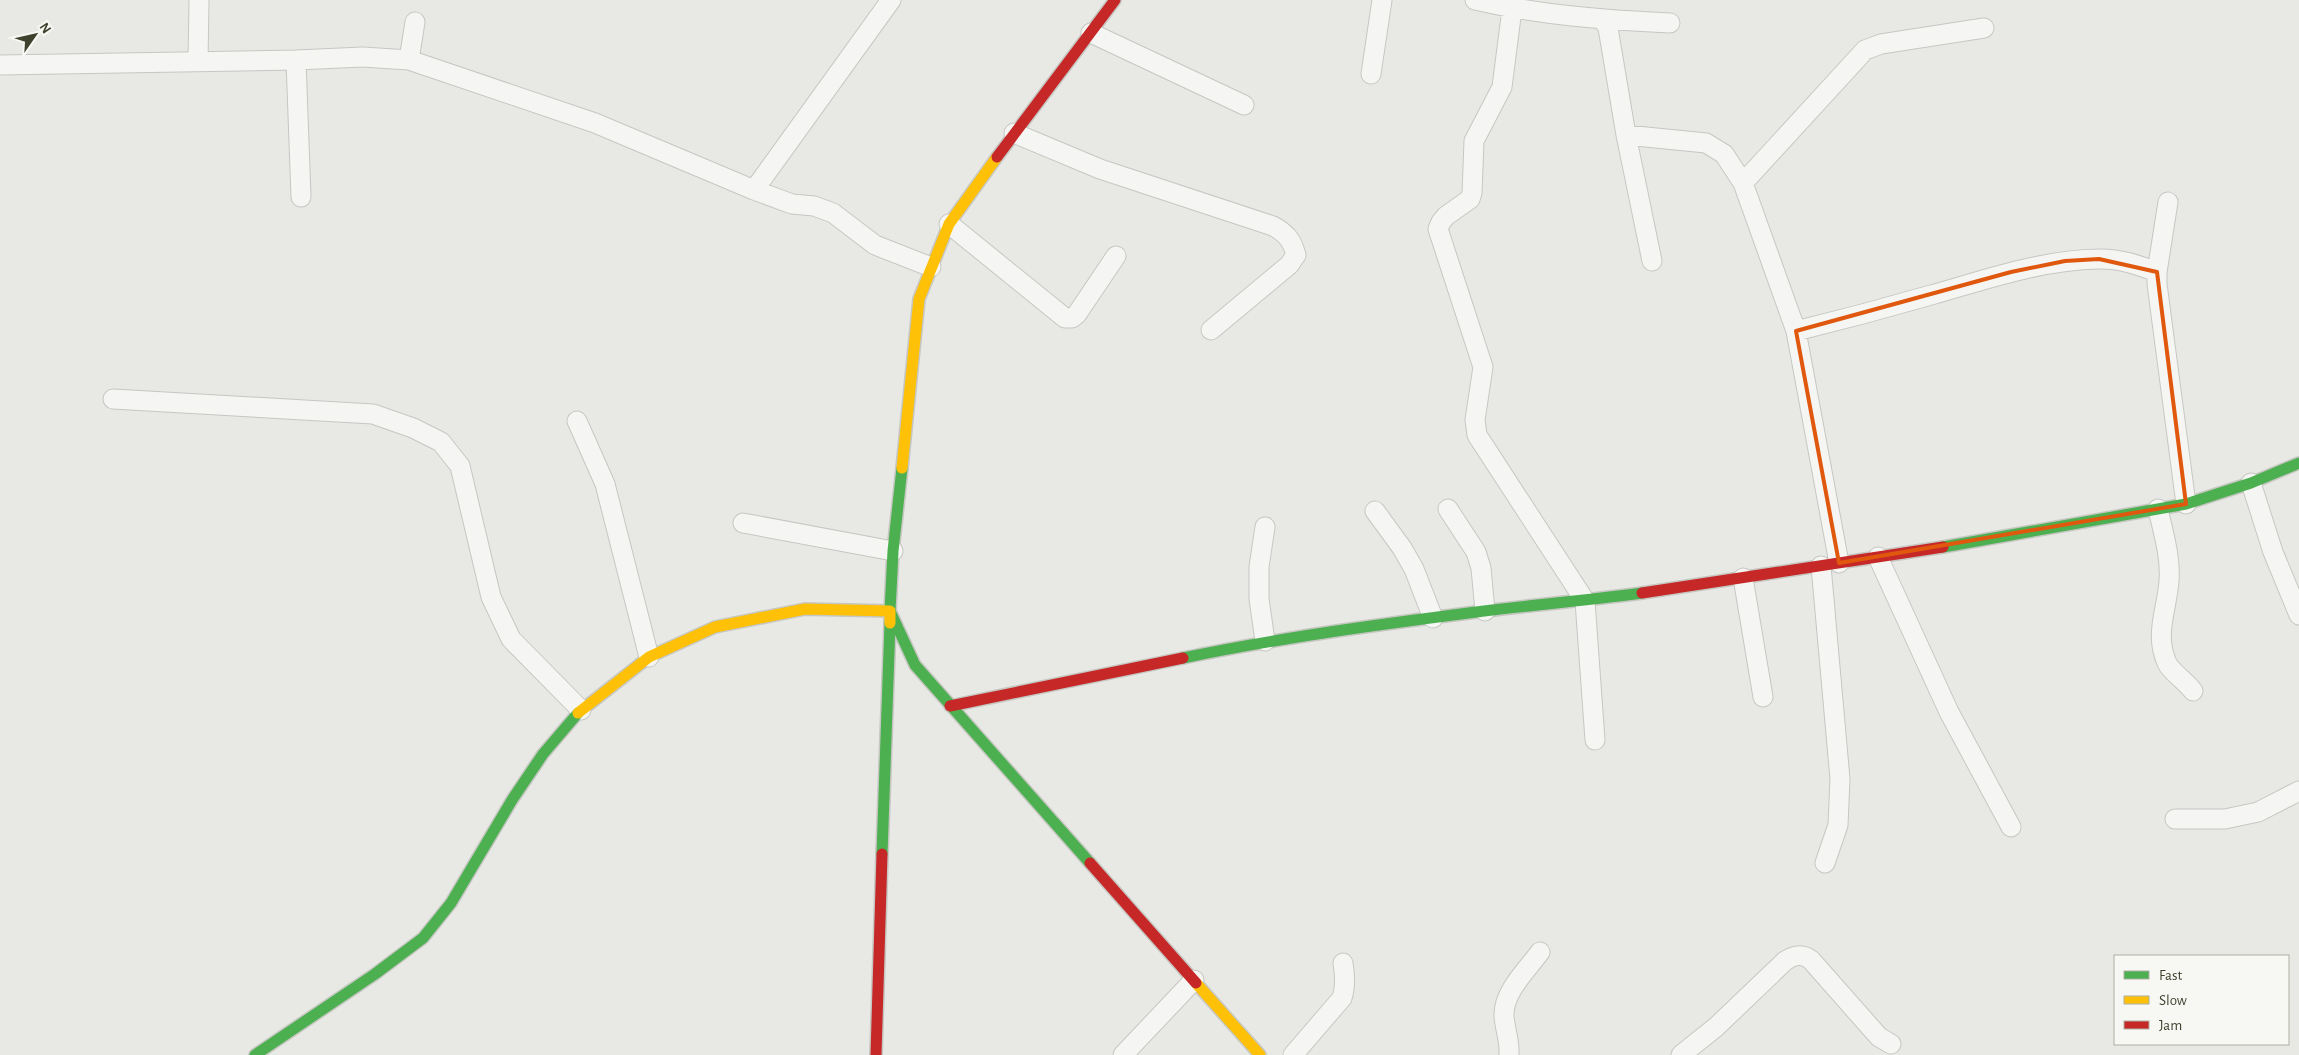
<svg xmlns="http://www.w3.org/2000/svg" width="2299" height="1055" font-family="'Alegreya Sans',sans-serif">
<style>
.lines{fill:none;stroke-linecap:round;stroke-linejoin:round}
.street-casing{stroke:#c6c7c2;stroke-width:21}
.fast-casing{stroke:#c6c7c2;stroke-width:14}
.slow-casing{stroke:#c6c7c2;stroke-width:14}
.jam-casing{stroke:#c6c7c2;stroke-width:14}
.street{stroke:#f5f6f3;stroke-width:19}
.fast{stroke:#4caf50;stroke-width:11}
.slow{stroke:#ffc107;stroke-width:11}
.jam{stroke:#c62828;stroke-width:11}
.marked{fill:none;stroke:#e0580e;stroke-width:4;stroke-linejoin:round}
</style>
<rect width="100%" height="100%" fill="#e8e9e4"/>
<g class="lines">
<!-- street casing -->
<g class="street-casing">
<path id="street" d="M 1475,0 C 1539,15 1605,20 1670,23
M 1512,9 L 1502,87 L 1474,141 L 1472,193 L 1470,199 L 1446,216 L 1441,222 L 1438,229 L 1483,367 L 1475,420 L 1477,435 L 1585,601 L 1595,740
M 1603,20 L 1608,28 L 1626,135 L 1652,261
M 1091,33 L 1244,105
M 296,60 L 301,197
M 409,60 L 415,22
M 198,62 L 199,0
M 0,65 L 296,60 L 363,57 L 409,60 L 595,123 L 754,190 L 792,204 L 814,206 L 833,213 L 875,245 L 931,267
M 1371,74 L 1382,0
M 1014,133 L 1100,169 L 1273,226 C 1286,233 1292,240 1296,255 L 1289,265 L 1211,330
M 1626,135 L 1706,143 L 1724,154 L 1743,183 L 1796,331 L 1839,563
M 1743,183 L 1865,50 L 1881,44 L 1984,28
M 754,190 L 891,0
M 2168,202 L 2157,272 L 2157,284 L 2186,504
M 949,224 L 1065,318 L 1072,318 L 1077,314 L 1116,256
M 1796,331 C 1841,320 1886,308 1931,295 C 1985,280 2041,260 2098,259 C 2118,258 2138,265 2157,272
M 113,399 L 373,414 L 413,428 L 441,442 L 460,466 L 491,597 L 511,639 L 581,710
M 577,421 L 605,484 L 649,657
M 2251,483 L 2273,552 L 2299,615
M 1448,509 L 1476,552 L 1481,568 L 1485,611
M 2158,509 C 2163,532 2171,557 2169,581 C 2167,610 2154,634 2167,663 C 2171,672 2187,682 2193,691
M 1375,511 L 1402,548 L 1414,569 L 1433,618
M 743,523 L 893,551
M 1265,527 L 1259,567 L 1259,599 L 1265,641
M 1878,557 L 1949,712 L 2011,827
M 1821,566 L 1840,779 L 1838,825 L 1825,863
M 1743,578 L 1763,697
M 2175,819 L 2225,819 L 2258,812 L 2299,791
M 1123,1055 L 1194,980
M 1293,1055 L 1342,998 C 1346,986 1345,975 1343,963
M 1509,1055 C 1510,1041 1505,1030 1504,1016 C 1503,992 1527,970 1540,952
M 1681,1055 L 1716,1027 L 1785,961 C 1794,955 1802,953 1811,960 L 1879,1037 L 1891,1044"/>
</g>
<!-- fast casing -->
<g class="fast-casing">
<path id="fast" d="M 902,468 L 893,551 L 890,611 L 915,665 L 1090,863
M 1943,547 L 2186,504 L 2251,483 L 2299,463
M 1183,658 C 1283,637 1383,624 1484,611 C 1536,605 1589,600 1642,593
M 882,854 L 890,623
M 255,1055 L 375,974 L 423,938 L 451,903 L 512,800 L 543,754 L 578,713"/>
</g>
<!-- slow casing -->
<g class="slow-casing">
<path id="slow" d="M 902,468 L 919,299 L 949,224 L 997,157
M 578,713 L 649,657 L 715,627 L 805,609 L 890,611 L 890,623
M 1196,983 L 1260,1055"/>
</g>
<!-- jam casing -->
<g class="jam-casing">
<path id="jam" d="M 997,157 L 1115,0
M 1642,593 L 1943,547
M 950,706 L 1183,658
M 1090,863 L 1196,983
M 876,1055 L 882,854"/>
</g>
<!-- street -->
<use href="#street" class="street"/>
<!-- fast -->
<use href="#fast" class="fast"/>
<!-- slow -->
<use href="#slow" class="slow"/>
<!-- jam -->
<use href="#jam" class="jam"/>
</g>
<!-- marked area -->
<path class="marked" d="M 2099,259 L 2157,272 L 2186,504 L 1839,563 L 1796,331 L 2011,272 L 2065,261 Z"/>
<!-- legend -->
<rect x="2114" y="955" width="175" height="90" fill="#f7f8f3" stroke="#adafa3"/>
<rect x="2124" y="971" width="25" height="8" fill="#4caf50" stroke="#adafa3"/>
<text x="2159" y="980" font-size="15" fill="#3e412c">Fast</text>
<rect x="2124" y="996" width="25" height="8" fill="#ffc107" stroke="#adafa3"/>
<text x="2159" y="1005" font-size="15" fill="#3e412c">Slow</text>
<rect x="2124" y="1021" width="25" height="8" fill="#c62828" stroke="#adafa3"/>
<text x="2159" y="1030" font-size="15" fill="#3e412c">Jam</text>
<!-- north arrow -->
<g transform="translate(35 35) rotate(56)" stroke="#f7f8f3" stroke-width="4" paint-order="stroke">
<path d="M0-4L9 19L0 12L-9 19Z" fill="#3e412c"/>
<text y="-8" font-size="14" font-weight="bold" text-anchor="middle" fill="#3e412c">N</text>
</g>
</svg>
